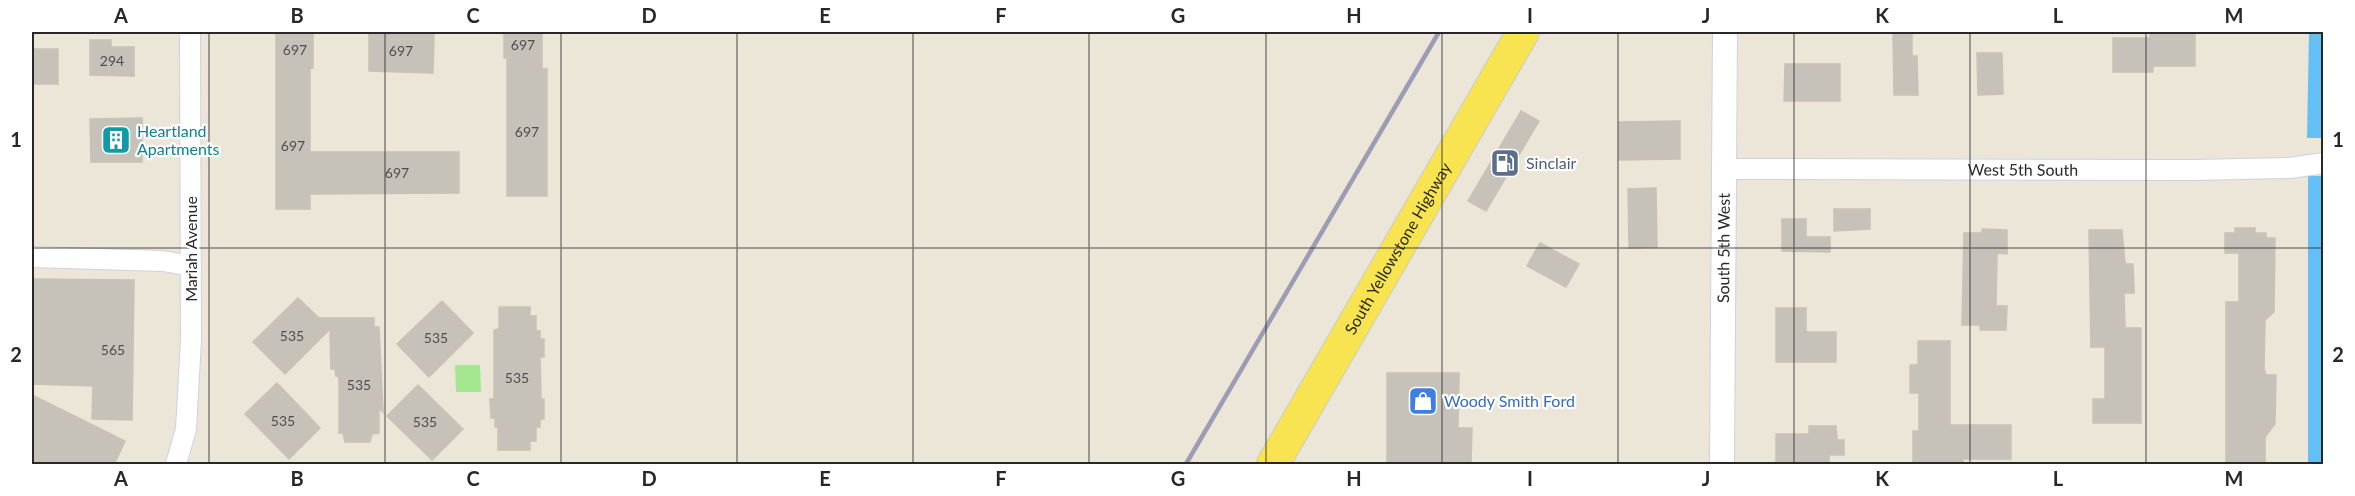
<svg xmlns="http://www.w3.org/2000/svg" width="2355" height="496" font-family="Lato,sans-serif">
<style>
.green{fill:#a5e691}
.water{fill:#64bff5}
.building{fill:#c7c2b9;stroke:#c7c2b3;stroke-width:1.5}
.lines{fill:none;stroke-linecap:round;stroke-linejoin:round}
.minor-casing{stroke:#ced0e3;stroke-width:22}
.tertiary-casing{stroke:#ced0e3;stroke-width:26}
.primary-casing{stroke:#cbcbcb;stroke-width:34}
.minor{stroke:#fff;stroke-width:20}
.tertiary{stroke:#fff;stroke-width:24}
.primary{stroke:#f8e351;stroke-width:32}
.rail{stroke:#9c9cb4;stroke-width:4.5}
.grid{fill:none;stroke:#282828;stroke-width:1.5;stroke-opacity:0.55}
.labels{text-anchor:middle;stroke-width:4.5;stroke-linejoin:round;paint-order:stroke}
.number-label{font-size:14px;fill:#504e4c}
.culture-label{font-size:16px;fill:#0d838f;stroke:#fff;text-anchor:start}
.service-label{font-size:16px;fill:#4e5e75;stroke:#fff;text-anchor:start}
.street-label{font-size:16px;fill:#282828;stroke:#fff}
.shop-label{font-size:16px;fill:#366cbe;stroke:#fff;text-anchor:start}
.neatline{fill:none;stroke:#282828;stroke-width:2}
.grid-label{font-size:20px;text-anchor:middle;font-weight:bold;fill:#282828}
</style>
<rect width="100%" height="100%" fill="#ece6d9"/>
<!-- green -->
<path class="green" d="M 455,365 L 480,365 L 481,392 L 456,392 Z"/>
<!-- water -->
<path class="water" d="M 2309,32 L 2323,32 L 2323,138 L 2307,138 Z
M 2308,176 L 2322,176 L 2322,464 L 2308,464 Z"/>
<!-- building -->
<path class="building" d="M 276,32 L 313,32 L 313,68 L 310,68 L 310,152 L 459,152 L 459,193 L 310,194 L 310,209 L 276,209 Z
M 369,32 L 434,32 L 433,73 L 369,71 Z
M 504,32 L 542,32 L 542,69 L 547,69 L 547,196 L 507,196 L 507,58 L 504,58 Z
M 1893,32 L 1912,32 L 1912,56 L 1917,56 L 1918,95 L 1894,95 Z
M 2150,33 L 2195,33 L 2195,66 L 2153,66 L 2153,72 L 2113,72 L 2113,38 L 2150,38 Z
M 90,40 L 111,40 L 111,47 L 134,47 L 134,76 L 90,75 Z
M 32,49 L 58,49 L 58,84 L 32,84 Z
M 1977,53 L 2002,53 L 2003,94 L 1978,95 Z
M 1785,64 L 1840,64 L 1840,101 L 1784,101 Z
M 1521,111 L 1539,121 L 1486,211 L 1468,201 Z
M 142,118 L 142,162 L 91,162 L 90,119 Z
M 1680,121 L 1680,159 L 1619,160 L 1619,122 Z
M 1656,188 L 1657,247 L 1629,248 L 1628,189 Z
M 1834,209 L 1870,209 L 1870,229 L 1834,231 Z
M 1782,219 L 1806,219 L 1806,237 L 1830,237 L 1830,252 L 1782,251 Z
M 2235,228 L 2255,228 L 2255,233 L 2266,233 L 2266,238 L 2275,238 L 2274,312 L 2265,320 L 2264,369 L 2266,375 L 2276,375 L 2275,424 L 2265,437 L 2265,465 L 2226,465 L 2226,302 L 2239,302 L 2239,253 L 2225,253 L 2225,233 L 2235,233 Z
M 1982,229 L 2007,230 L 2007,254 L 1997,253 L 1996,306 L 2007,306 L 2006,330 L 1980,330 L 1980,325 L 1962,325 L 1964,233 L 1982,233 Z
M 2089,230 L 2122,230 L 2125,264 L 2133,264 L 2134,293 L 2124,293 L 2125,328 L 2141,328 L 2141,423 L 2093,423 L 2093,399 L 2105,399 L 2105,347 L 2091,347 Z
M 1540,243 L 1579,264 L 1566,287 L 1527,266 Z
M 32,279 L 134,280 L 132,420 L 92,419 L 93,386 L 32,384 Z
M 298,298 L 319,318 L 374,318 L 374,327 L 379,327 L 383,412 L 379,408 L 379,433 L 372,434 L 370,442 L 345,442 L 343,433 L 339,433 L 339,377 L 336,376 L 335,369 L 331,369 L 330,329 L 285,374 L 253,342 Z
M 442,301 L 473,333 L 429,377 L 397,344 Z
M 499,307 L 530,307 L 530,316 L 536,316 L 536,331 L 540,331 L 540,339 L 544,339 L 544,357 L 540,357 L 541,399 L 544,399 L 544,419 L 540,419 L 540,427 L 536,427 L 536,441 L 530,441 L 530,450 L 498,450 L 498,427 L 495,427 L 495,418 L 491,418 L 490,399 L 494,399 L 494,330 L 499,329 Z
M 1776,308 L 1806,308 L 1806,332 L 1836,332 L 1836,362 L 1776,362 Z
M 1918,341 L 1950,341 L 1950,425 L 2011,425 L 2011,459 L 1963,459 L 1963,465 L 1913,465 L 1913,431 L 1919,431 L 1919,393 L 1910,393 L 1910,365 L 1918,365 Z
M 1387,373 L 1459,373 L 1458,428 L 1472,428 L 1471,465 L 1387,465 Z
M 277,383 L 320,428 L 289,459 L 245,414 Z
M 418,385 L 463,429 L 432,460 L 387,416 Z
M 32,395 L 125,441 L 114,465 L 32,465 Z
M 1809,426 L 1836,426 L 1837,440 L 1844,440 L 1844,455 L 1829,455 L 1829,465 L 1776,465 L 1776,434 L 1809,434 Z"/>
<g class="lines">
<!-- minor casing -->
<g class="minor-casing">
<g id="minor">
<path id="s1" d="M 1723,169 L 2194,170 L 2290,168 L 2324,163"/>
<path d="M 32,257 L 163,261 L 191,266"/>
<path d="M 176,464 L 186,429 L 191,340 L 190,32"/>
</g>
</g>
<!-- tertiary casing -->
<g class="tertiary-casing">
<g id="tertiary">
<path id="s2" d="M 1722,464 L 1725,32"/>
</g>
</g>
<!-- primary casing -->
<g class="primary-casing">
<g id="primary">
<path id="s3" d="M 1273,464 L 1523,32"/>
</g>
</g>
<!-- minor -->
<use href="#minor" class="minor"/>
<!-- tertiary -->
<use href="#tertiary" class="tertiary"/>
<!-- primary -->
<use href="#primary" class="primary"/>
<!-- rail -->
<path class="rail" d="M 1186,464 L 1439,32"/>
</g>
<!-- grid -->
<path class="grid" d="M 209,32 L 209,464M 385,32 L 385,464M 561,32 L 561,464M 737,32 L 737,464M 913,32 L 913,464M 1089,32 L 1089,464M 1266,32 L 1266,464M 1442,32 L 1442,464M 1618,32 L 1618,464M 1794,32 L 1794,464M 1970,32 L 1970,464M 2146,32 L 2146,464M 32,248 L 2324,248"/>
<!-- icons -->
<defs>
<g id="building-square" transform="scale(1.5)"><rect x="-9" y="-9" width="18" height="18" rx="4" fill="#0f9aa8" stroke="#fff"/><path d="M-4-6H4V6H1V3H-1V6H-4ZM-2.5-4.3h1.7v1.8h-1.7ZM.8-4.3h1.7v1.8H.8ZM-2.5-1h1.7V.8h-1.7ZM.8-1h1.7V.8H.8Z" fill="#fff"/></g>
<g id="fuel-square" transform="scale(1.5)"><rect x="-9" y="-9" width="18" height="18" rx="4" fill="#5c6f8a" stroke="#fff"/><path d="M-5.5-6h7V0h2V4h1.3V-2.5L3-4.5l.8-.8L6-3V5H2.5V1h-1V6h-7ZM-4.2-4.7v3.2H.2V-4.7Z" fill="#fff"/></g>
<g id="shop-square" transform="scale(1.5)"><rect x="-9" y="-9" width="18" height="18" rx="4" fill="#3f7fe0" stroke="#fff"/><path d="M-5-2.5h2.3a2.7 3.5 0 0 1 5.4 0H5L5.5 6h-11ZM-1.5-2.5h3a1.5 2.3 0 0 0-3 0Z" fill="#fff"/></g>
</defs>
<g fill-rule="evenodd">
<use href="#building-square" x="116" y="140"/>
<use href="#fuel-square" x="1505" y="163"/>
<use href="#shop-square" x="1423" y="401"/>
</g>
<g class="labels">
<!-- number labels -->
<g class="number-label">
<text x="523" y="50">697</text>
<text x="295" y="55">697</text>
<text x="401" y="56">697</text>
<text x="112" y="66">294</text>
<text x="527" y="137">697</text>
<text x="293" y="151">697</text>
<text x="397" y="178">697</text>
<text x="292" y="341">535</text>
<text x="436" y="343">535</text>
<text x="113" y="355">565</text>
<text x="517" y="383">535</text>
<text x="359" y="390">535</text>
<text x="283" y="426">535</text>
<text x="425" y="427">535</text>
</g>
<!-- culture labels -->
<g class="culture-label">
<text x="137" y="137">Heartland<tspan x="137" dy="18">Apartments</tspan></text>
</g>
<!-- service labels -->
<g class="service-label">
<text x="1526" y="169">Sinclair</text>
</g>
<!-- street labels -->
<g class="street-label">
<text dy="6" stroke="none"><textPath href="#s1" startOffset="300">West 5th South</textPath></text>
<text dy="6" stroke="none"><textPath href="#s3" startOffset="249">South Yellowstone Highway</textPath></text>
<text dy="6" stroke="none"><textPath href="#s2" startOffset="216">South 5th West</textPath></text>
<text transform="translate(191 249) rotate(-90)" y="6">Mariah Avenue</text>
</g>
<!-- shop labels -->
<g class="shop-label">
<text x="1444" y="407">Woody Smith Ford</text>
</g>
</g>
<!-- border -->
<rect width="2355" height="496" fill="none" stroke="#ffffff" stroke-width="66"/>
<rect x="33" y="33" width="2289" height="430" class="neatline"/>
<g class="grid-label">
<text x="121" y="23">A</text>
<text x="297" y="23">B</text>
<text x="473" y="23">C</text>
<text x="649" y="23">D</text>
<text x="825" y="23">E</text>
<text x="1001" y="23">F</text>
<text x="1178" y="23">G</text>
<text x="1354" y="23">H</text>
<text x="1530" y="23">I</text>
<text x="1706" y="23">J</text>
<text x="1882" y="23">K</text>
<text x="2058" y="23">L</text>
<text x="2234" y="23">M</text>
<text x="16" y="147">1</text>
<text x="2338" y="147">1</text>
<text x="16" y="362">2</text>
<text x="2338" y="362">2</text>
<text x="121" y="486">A</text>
<text x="297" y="486">B</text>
<text x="473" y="486">C</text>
<text x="649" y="486">D</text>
<text x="825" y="486">E</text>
<text x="1001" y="486">F</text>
<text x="1178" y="486">G</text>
<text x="1354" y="486">H</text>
<text x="1530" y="486">I</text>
<text x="1706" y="486">J</text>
<text x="1882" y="486">K</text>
<text x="2058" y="486">L</text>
<text x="2234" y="486">M</text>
</g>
</svg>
